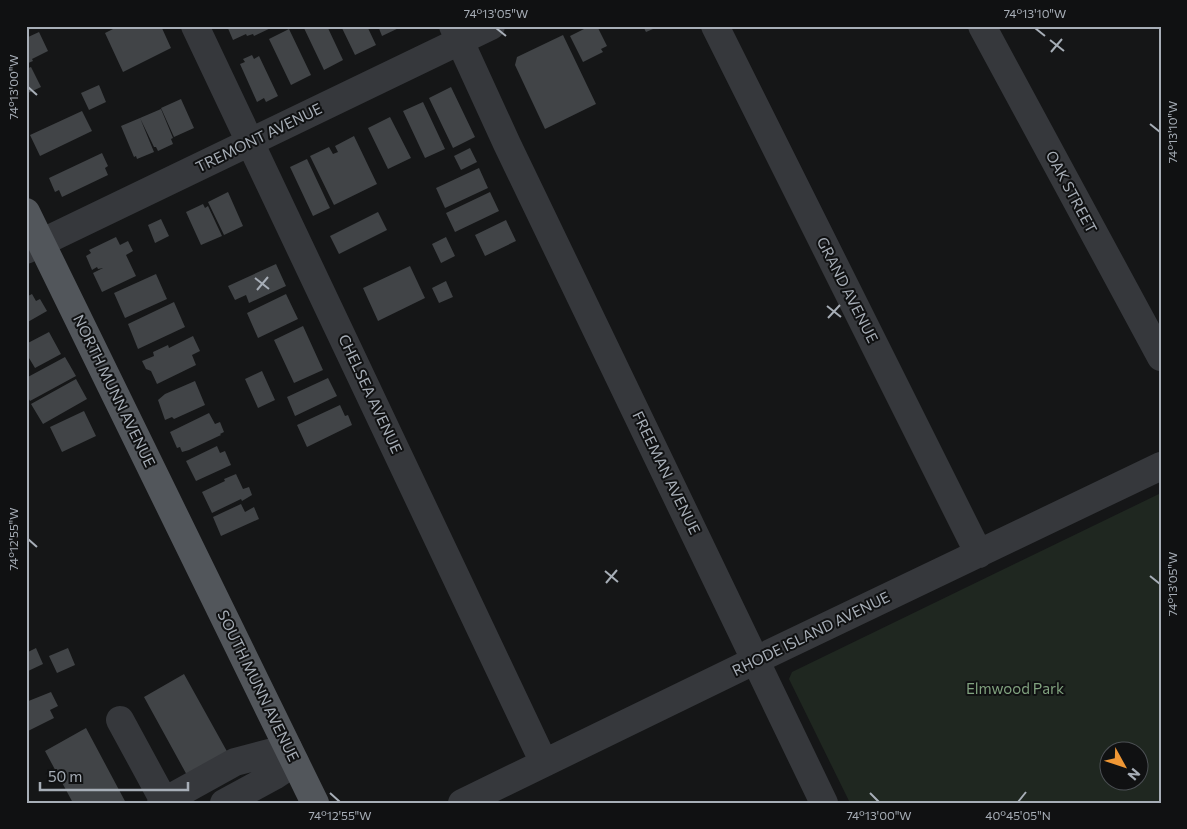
<svg xmlns="http://www.w3.org/2000/svg" width="1187" height="829" font-family="Commissioner,sans-serif">
<style>
.green{fill:#1f2720;fill-rule:evenodd}
.building{fill:#414447}
.lines{fill:none;stroke-linecap:round;stroke-linejoin:round}
.minor{stroke:#36383c;stroke-width:28}
.major{stroke:#52565b;stroke-width:28}
.ticks{fill:none;stroke:#a7aeb7;stroke-width:2}
.labels{text-anchor:middle;stroke-width:4;stroke-linejoin:round;paint-order:stroke}
.street-label{font-size:15px;fill:#a7aeb7;stroke:#101112}
.park-label{font-size:15px;fill:#81a27f;stroke:#101112}
.neatline{fill:none;stroke:#a7aeb7;stroke-width:2}
.ticks-label{font-size:12px;text-anchor:middle;fill:#a7aeb7}
</style>
<rect width="100%" height="100%" fill="#151617"/>
<!-- green -->
<path class="green" d="M 1161,493 L 1161,803 L 850,803 L 789,679 L 792,672 ZM 1110,752 L 1140,752 L 1140,782 L 1110,782 Z"/>
<!-- building -->
<path class="building" d="M 26,26 L 36,26 L 26,31 Z
M 119,26 L 161,26 L 171,48 L 123,72 L 105,33 Z
M 227,26 L 275,26 L 254,36 L 253,34 L 247,36 L 246,34 L 233,40 Z
M 303,26 L 327,26 L 343,60 L 324,70 Z
M 341,26 L 367,26 L 376,45 L 355,55 Z
M 378,26 L 403,26 L 382,36 Z
M 590,26 L 597,26 L 607,46 L 601,49 L 603,52 L 583,62 L 570,36 Z
M 643,26 L 660,26 L 646,32 Z
M 289,29 L 311,75 L 291,85 L 269,39 Z
M 39,32 L 48,51 L 32,59 L 33,61 L 26,64 L 26,38 Z
M 563,35 L 596,104 L 545,129 L 515,65 L 517,57 Z
M 252,55 L 254,59 L 259,56 L 278,96 L 266,102 L 264,98 L 257,102 L 240,64 L 245,62 L 243,59 Z
M 31,67 L 41,87 L 26,94 L 26,69 Z
M 99,85 L 106,102 L 89,110 L 81,93 Z
M 451,87 L 475,137 L 453,148 L 429,98 Z
M 181,99 L 194,128 L 174,137 L 161,108 Z
M 423,102 L 445,149 L 425,158 L 403,111 Z
M 161,109 L 173,138 L 171,139 L 173,144 L 158,151 L 156,147 L 154,147 L 140,118 Z
M 82,111 L 92,131 L 40,156 L 30,135 Z
M 390,117 L 411,158 L 388,169 L 368,128 Z
M 140,118 L 154,152 L 137,159 L 136,156 L 134,157 L 121,126 Z
M 354,136 L 377,184 L 334,205 L 310,156 L 329,147 L 333,154 L 338,152 L 335,146 Z
M 470,148 L 477,162 L 461,170 L 454,156 Z
M 102,153 L 108,166 L 105,168 L 108,175 L 62,197 L 59,190 L 55,192 L 49,178 Z
M 307,159 L 330,208 L 313,216 L 290,167 Z
M 479,168 L 488,188 L 445,208 L 436,188 Z
M 228,192 L 243,226 L 224,235 L 208,202 Z
M 490,192 L 499,211 L 455,232 L 446,213 Z
M 203,204 L 205,208 L 208,206 L 222,236 L 201,245 L 186,212 Z
M 378,212 L 387,230 L 339,254 L 330,236 Z
M 161,219 L 169,236 L 155,243 L 148,225 Z
M 506,220 L 516,241 L 485,256 L 475,235 Z
M 116,237 L 120,245 L 128,241 L 133,251 L 126,255 L 136,276 L 102,292 L 93,273 L 103,268 L 98,269 L 97,267 L 92,270 L 86,256 L 91,253 L 89,250 Z
M 446,237 L 455,256 L 441,263 L 432,244 Z
M 276,264 L 286,286 L 249,303 L 246,295 L 235,300 L 228,286 Z
M 410,266 L 425,298 L 378,321 L 363,288 Z
M 156,274 L 167,299 L 125,318 L 114,293 Z
M 446,281 L 453,297 L 439,303 L 432,288 Z
M 32,294 L 36,301 L 40,299 L 47,311 L 26,323 L 26,297 Z
M 286,294 L 298,319 L 258,338 L 247,313 Z
M 174,302 L 185,327 L 138,349 L 128,324 Z
M 303,326 L 323,370 L 294,383 L 274,340 Z
M 49,332 L 61,354 L 35,368 L 26,353 L 26,344 Z
M 193,336 L 200,351 L 192,355 L 196,365 L 157,384 L 151,371 L 146,369 L 142,361 L 154,356 L 153,352 L 168,345 L 169,348 Z
M 65,357 L 76,376 L 30,401 L 26,394 L 26,378 Z
M 262,371 L 275,400 L 258,408 L 245,379 Z
M 328,378 L 337,396 L 295,416 L 287,397 Z
M 76,379 L 87,399 L 43,424 L 31,404 Z
M 195,381 L 205,405 L 174,419 L 172,417 L 165,420 L 158,400 L 165,394 Z
M 340,405 L 345,416 L 348,415 L 352,425 L 307,447 L 297,425 Z
M 84,411 L 96,436 L 62,452 L 50,427 Z
M 209,413 L 215,424 L 220,422 L 224,432 L 220,434 L 221,435 L 189,450 L 182,452 L 180,447 L 177,448 L 170,432 Z
M 217,446 L 220,453 L 225,451 L 231,465 L 196,481 L 186,461 Z
M 236,474 L 243,489 L 249,487 L 252,495 L 242,501 L 241,499 L 212,513 L 202,492 L 225,481 L 224,479 Z
M 241,504 L 245,512 L 254,507 L 259,519 L 221,536 L 213,517 Z
M 36,648 L 43,664 L 26,672 L 26,653 Z
M 68,648 L 75,665 L 57,673 L 49,656 Z
M 184,674 L 229,755 L 188,777 L 144,697 Z
M 51,692 L 58,706 L 50,710 L 54,718 L 26,732 L 26,702 Z
M 86,728 L 126,803 L 73,803 L 45,751 Z"/>
<g class="lines">
<!-- minor -->
<path class="minor" d="M 195,26 L 544,763
M 453,26 L 507,144 L 824,803
M 715,26 L 979,554
M 982,26 L 1161,357
M 26,250 L 491,26
M 120,720 L 164,801
M 161,803 L 235,762 L 288,748
M 224,803 L 274,776 L 295,762
M 462,803 L 756,660 L 1161,466"/>
<!-- major -->
<path class="major" d="M 26,212 L 315,803"/>
</g>
<!-- ticks -->
<path class="ticks" d="M 496,28 L 506,36M 1035,28 L 1045,36M 1050,40 L 1064,51M 1051,52 L 1062,39M 28,87 L 37,95M 1150,124 L 1160,132M 255,278 L 269,289M 257,290 L 268,277M 827,306 L 841,317M 828,318 L 840,305M 28,539 L 37,547M 605,571 L 618,582M 1150,576 L 1160,584M 606,583 L 617,570M 330,793 L 340,802M 870,793 L 879,802M 1018,802 L 1026,792"/>
<g class="labels">
<!-- street labels -->
<g class="street-label">
<text transform="translate(259 138) rotate(-26)" y="5">TREMONT AVENUE</text>
<text transform="translate(1071 192) rotate(62)" y="5">OAK STREET</text>
<text transform="translate(847 290) rotate(63)" y="5">GRAND AVENUE</text>
<text transform="translate(114 391) rotate(64)" y="5">NORTH MUNN AVENUE</text>
<text transform="translate(370 394) rotate(65)" y="5">CHELSEA AVENUE</text>
<text transform="translate(666 473) rotate(64)" y="5">FREEMAN AVENUE</text>
<text transform="translate(811 634) rotate(-26)" y="5">RHODE ISLAND AVENUE</text>
<text transform="translate(258 686) rotate(64)" y="5">SOUTH MUNN AVENUE</text>
</g>
<!-- park labels -->
<g class="park-label">
<text x="1015" y="694">Elmwood Park</text>
</g>
</g>
<!-- border -->
<rect width="1187" height="829" fill="none" stroke="#101112" stroke-width="55"/>
<!-- north arrow -->
<g transform="translate(1124 766) rotate(130)"><circle r="24" fill="#101112" stroke="#4c5054"/>
<path d="M0-4L9 19L0 12L-9 19Z" fill="#ef9735"/>
<text y="-8" font-size="14" font-weight="bold" text-anchor="middle" fill="#a7aeb7">N</text>
</g>
<!-- scale -->
<path d="M40 782v8h148v-8" fill="none" stroke="#a7aeb7" stroke-width="2.5"/>
<text x="48" y="782" font-size="15" fill="#a7aeb7" stroke="#101112" stroke-width="4" paint-order="stroke">50 m</text>
<rect x="28" y="28" width="1132" height="774" class="neatline"/>
<g class="ticks-label">
<text x="496" y="18">74°13'05"W</text>
<text x="1035" y="18">74°13'10"W</text>
<text transform="translate(14 87) rotate(-90)" y="4">74°13'00"W</text>
<text transform="translate(1173 132) rotate(-90)" y="4">74°13'10"W</text>
<text transform="translate(14 539) rotate(-90)" y="4">74°12'55"W</text>
<text transform="translate(1173 584) rotate(-90)" y="4">74°13'05"W</text>
<text x="340" y="820">74°12'55"W</text>
<text x="879" y="820">74°13'00"W</text>
<text x="1018" y="820">40°45'05"N</text>
</g>
</svg>
